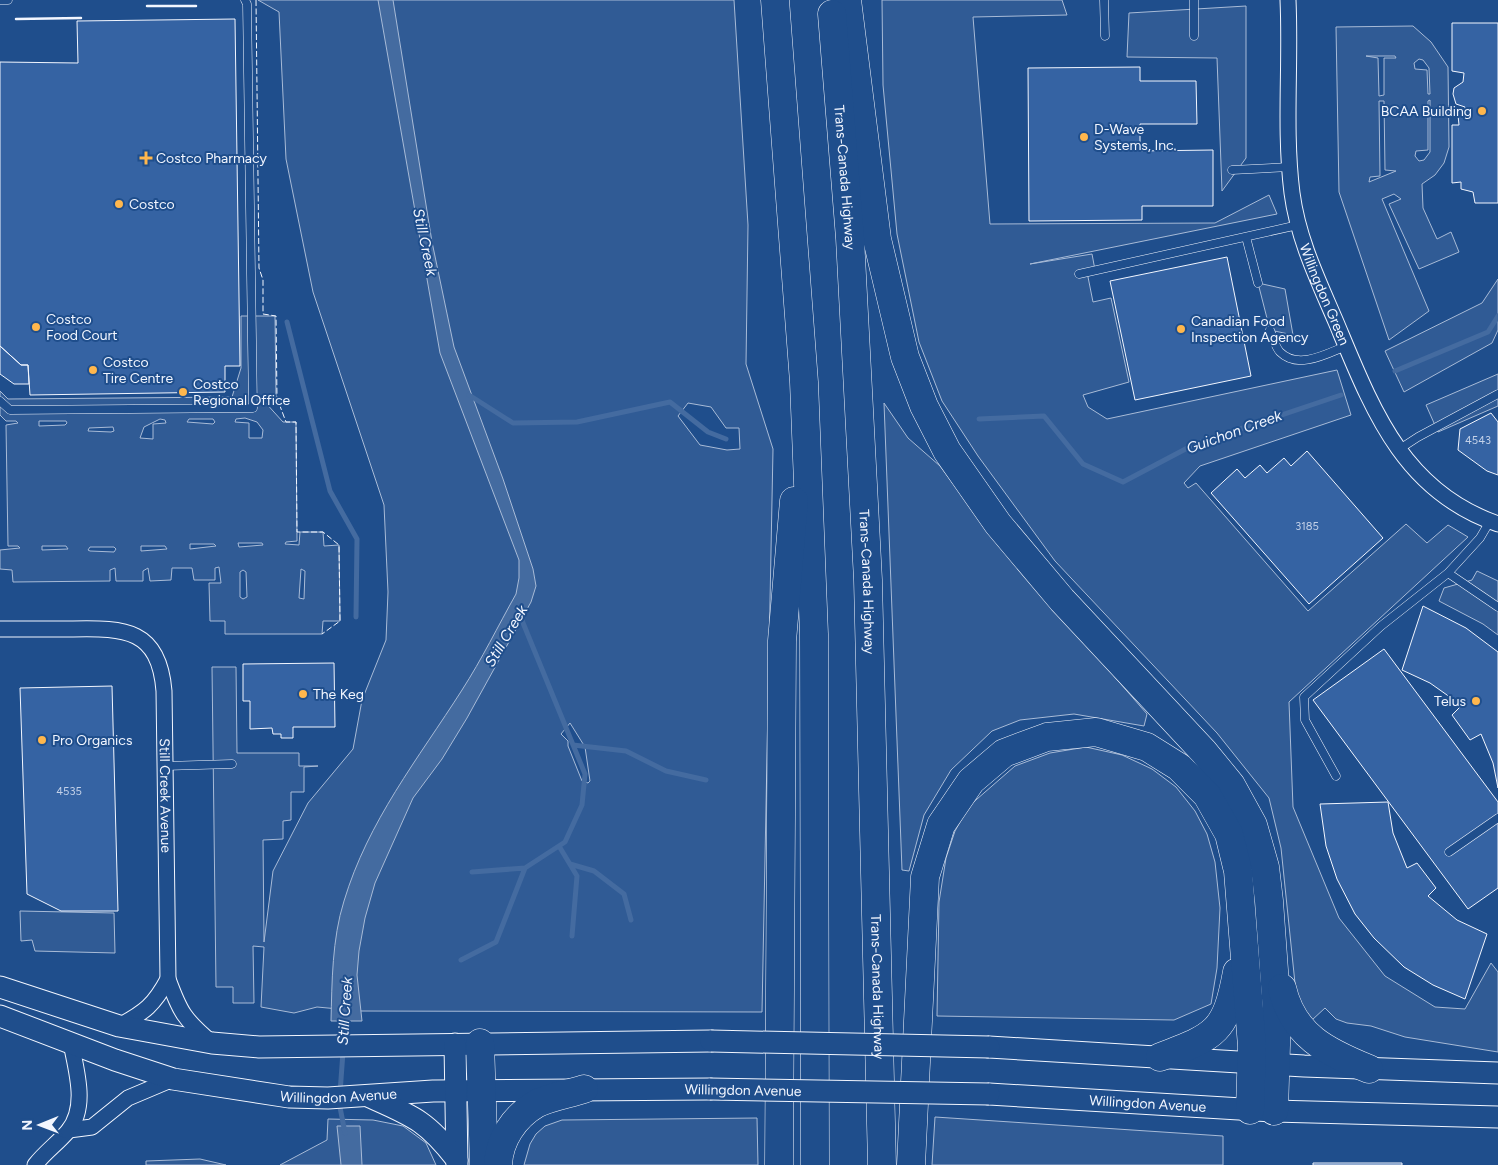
<svg xmlns="http://www.w3.org/2000/svg" width="1498" height="1165" font-family="Figtree,sans-serif">
<style>
.built{fill:#305b95;stroke:#a8bbd7;fill-rule:evenodd}
.water{fill:#446ba0;stroke:#a8bbd7}
.lines{fill:none;stroke-linecap:round;stroke-linejoin:round}
.stream{stroke:#446ba0;stroke-width:5}
.building{fill:#3563a3;stroke:#f2f6ff}
.lane-casing{stroke:#f2f6ff;stroke-width:9}
.street-casing{stroke:#f2f6ff;stroke-width:17}
.secondary-casing{stroke:#f2f6ff;stroke-width:23}
.highway-casing{stroke:#f2f6ff;stroke-width:29}
.lane{stroke:#1f4e8c;stroke-width:8}
.street{stroke:#1f4e8c;stroke-width:15}
.secondary{stroke:#1f4e8c;stroke-width:21}
.highway{stroke:#1f4e8c;stroke-width:28}
.secondary-bridge-casing{stroke:#f2f6ff;stroke-width:23;stroke-linecap:butt}
.secondary-bridge{stroke:#1f4e8c;stroke-width:21}
.fence{stroke:#f2f6ff;stroke-width:1;stroke-dasharray:6 2.5;stroke-linecap:butt}
.wall{stroke:#f2f6ff;stroke-width:2.5}
.poi-dot{fill:#ffb74d;stroke:#1f4e8c;stroke-width:2}
.labels{text-anchor:middle;stroke-width:4;stroke-linejoin:round;paint-order:stroke}
.number-label{font-size:11px;fill:#c3d1e8}
.poi-label{font-size:14px;fill:#f2f6ff;stroke:#1f4e8c;text-anchor:start}
.street-label{font-size:14px;fill:#f2f6ff;stroke:#1f4e8c}
.water-label{font-size:15px;font-style:italic;fill:#f2f6ff;stroke:#1f4e8c}
</style>
<rect width="100%" height="100%" fill="#1f4e8c"/>
<!-- built -->
<path class="built" d="M 258,0 L 734,0 L 748,225 L 746,364 L 773,449 L 762,1012 L 360,1011 L 317,1007 L 294,1013 L 261,1007 L 264,947 L 253,946 L 254,1003 L 233,1003 L 233,987 L 216,987 L 212,667 L 236,667 L 237,753 L 299,753 L 299,766 L 318,766 L 304,767 L 304,792 L 291,792 L 291,820 L 283,821 L 283,839 L 263,840 L 264,942 L 273,871 L 308,803 L 353,749 L 362,700 L 386,640 L 388,592 L 384,505 L 313,292 L 286,159 L 279,12 ZM 688,403 L 711,407 L 726,428 L 739,428 L 740,449 L 727,450 L 700,445 L 678,416 ZM 570,723 L 585,747 L 590,781 L 588,783 L 582,781 L 568,746 L 568,741 L 561,734 Z
M 882,0 L 1062,0 L 1067,15 L 973,17 L 990,224 L 1215,223 L 1269,195 L 1277,214 L 1030,264 L 1092,254 L 1095,270 L 1087,272 L 1093,302 L 1111,298 L 1129,382 L 1083,395 L 1088,407 L 1107,419 L 1337,370 L 1351,415 L 1200,466 L 1184,483 L 1188,488 L 1196,483 L 1308,611 L 1406,524 L 1427,543 L 1448,525 L 1468,537 L 1289,702 L 1293,807 L 1339,918 L 1385,976 L 1435,1007 L 1465,1009 L 1491,963 L 1498,972 L 1498,1052 L 1405,1037 L 1371,1026 L 1347,1023 L 1336,1019 L 1325,1008 L 1312,1020 L 1299,1005 L 1296,993 L 1281,848 L 1269,798 L 1217,733 L 1055,561 L 978,456 L 942,401 L 919,342 L 897,234 L 883,85 Z
M 1246,6 L 1246,158 L 1222,191 L 1217,58 L 1127,57 L 1129,13 Z
M 1413,26 L 1431,42 L 1448,67 L 1449,147 L 1444,163 L 1435,175 L 1422,184 L 1423,208 L 1437,239 L 1451,232 L 1459,252 L 1419,269 L 1389,204 L 1401,199 L 1394,194 L 1382,199 L 1429,311 L 1389,340 L 1339,192 L 1336,27 ZM 1395,56 L 1396,58 L 1384,58 L 1384,95 L 1379,96 L 1378,58 L 1366,56 ZM 1419,59 L 1423,60 L 1429,68 L 1430,94 L 1428,94 L 1427,70 L 1415,69 L 1414,63 ZM 1430,100 L 1430,152 L 1424,160 L 1419,161 L 1415,156 L 1416,151 L 1428,150 L 1428,101 ZM 1379,101 L 1384,101 L 1385,170 L 1396,171 L 1369,182 L 1370,177 L 1380,176 Z
M 1498,279 L 1498,330 L 1492,343 L 1404,392 L 1385,351 L 1482,303 Z
M 1258,283 L 1285,289 L 1293,335 L 1270,330 Z
M 241,316 L 275,316 L 276,398 L 265,398 L 264,401 L 283,422 L 296,422 L 297,541 L 286,542 L 285,544 L 299,545 L 300,532 L 323,532 L 324,546 L 339,545 L 340,621 L 323,621 L 322,634 L 225,634 L 225,621 L 210,621 L 209,583 L 221,583 L 219,567 L 215,568 L 215,580 L 194,580 L 192,568 L 172,568 L 171,580 L 150,581 L 148,568 L 143,571 L 143,581 L 116,581 L 115,568 L 110,570 L 110,581 L 13,582 L 12,570 L 0,569 L 0,550 L 20,548 L 18,546 L 8,546 L 6,425 L 18,423 L 16,421 L 6,421 L 0,415 L 0,391 L 8,399 L 232,397 L 241,368 ZM 245,418 L 257,422 L 263,430 L 262,438 L 249,438 L 249,423 L 235,422 L 236,419 ZM 160,419 L 165,420 L 166,423 L 153,424 L 153,439 L 140,438 L 144,427 ZM 213,419 L 215,422 L 213,424 L 187,422 L 189,419 ZM 39,421 L 66,421 L 67,423 L 65,425 L 39,426 ZM 113,427 L 114,431 L 111,432 L 88,431 L 89,428 ZM 238,543 L 262,543 L 263,545 L 239,547 ZM 190,544 L 214,544 L 216,546 L 190,549 ZM 42,546 L 66,546 L 68,549 L 42,550 ZM 141,546 L 165,546 L 167,549 L 141,551 ZM 90,547 L 114,547 L 116,549 L 114,552 L 90,551 L 88,550 ZM 301,569 L 305,571 L 304,599 L 299,598 ZM 243,570 L 246,572 L 247,597 L 243,599 L 240,597 L 240,572 Z
M 1498,374 L 1498,406 L 1438,432 L 1426,405 Z
M 884,403 L 908,438 L 940,466 L 992,536 L 1147,714 L 1144,726 L 1074,714 L 1020,720 L 992,731 L 951,770 L 924,815 L 909,871 L 902,870 Z
M 1477,571 L 1498,581 L 1498,635 L 1483,624 L 1439,601 L 1444,588 L 1472,580 Z
M 1086,747 L 1122,755 L 1152,769 L 1176,787 L 1195,811 L 1207,834 L 1215,862 L 1220,908 L 1217,968 L 1211,1004 L 1174,1020 L 937,1016 L 939,902 L 946,858 L 955,831 L 969,806 L 1015,766 L 1050,753 Z
M 20,911 L 114,913 L 115,953 L 35,951 L 32,940 L 21,941 Z
M 935,1117 L 1223,1136 L 1223,1165 L 932,1165 Z
M 757,1118 L 758,1165 L 524,1165 L 530,1144 L 536,1134 L 545,1126 L 562,1120 Z
M 328,1119 L 373,1120 L 403,1126 L 426,1143 L 436,1165 L 280,1165 L 327,1140 Z
M 200,1159 L 226,1165 L 146,1165 L 146,1161 Z"/>
<!-- water -->
<path class="water" d="M 378,0 L 393,0 L 432,242 L 454,347 L 503,479 L 533,569 L 536,586 L 531,602 L 467,718 L 442,759 L 413,798 L 375,883 L 365,918 L 359,951 L 357,975 L 362,1021 L 331,1021 C 332,982 332,939 344,901 C 368,821 418,759 462,690 C 482,659 498,626 516,594 L 519,578 L 519,560 L 440,353 Z
M 337,1126 L 360,1126 L 362,1165 L 341,1165 Z"/>
<g class="lines">
<!-- stream -->
<path class="stream" d="M 287,322 L 330,491 L 357,539 L 356,617
M 1395,371 L 1488,332 L 1498,316
M 469,395 L 513,423 L 577,422 L 670,402 L 708,432 L 726,439
M 979,419 L 1044,416 L 1083,464 L 1123,482 L 1195,444 L 1341,395
M 573,745 L 626,751 L 666,771 L 706,780
M 559,846 L 577,876 L 572,936
M 570,864 L 594,871 L 624,894 L 631,920
M 472,872 L 525,868
M 461,960 L 496,942 L 525,868 L 565,842 L 582,805 L 585,774 L 521,618
M 344,1041 L 344,1014
M 340,1093 L 343,1052
M 339,1102 L 345,1133"/>
</g>
<!-- building -->
<path class="building" d="M 235,19 L 240,366 L 225,366 L 225,392 L 30,395 L 28,365 L 21,365 L 0,346 L 0,62 L 78,63 L 77,21 Z
M 1452,23 L 1498,23 L 1498,203 L 1475,203 L 1473,192 L 1461,189 L 1461,182 L 1452,183 L 1452,125 L 1459,125 L 1458,115 L 1465,115 L 1465,107 L 1456,104 L 1453,94 L 1454,88 L 1463,82 L 1464,73 L 1452,71 Z
M 1140,67 L 1140,81 L 1196,81 L 1197,124 L 1140,124 L 1140,151 L 1213,150 L 1213,206 L 1142,206 L 1142,220 L 1029,221 L 1028,68 Z
M 1227,257 L 1251,376 L 1135,400 L 1110,281 Z
M 0,346 L 21,365 L 28,365 L 29,384 L 14,384 L 0,374 Z
M 1491,413 L 1498,422 L 1498,475 L 1487,471 L 1458,450 L 1460,429 Z
M 1307,451 L 1383,538 L 1309,604 L 1211,493 L 1237,469 L 1245,478 L 1260,465 L 1267,473 L 1284,458 L 1291,466 Z
M 1423,606 L 1466,628 L 1498,652 L 1498,788 L 1493,763 L 1481,734 L 1470,740 L 1452,715 L 1460,707 L 1447,695 L 1430,683 L 1402,670 Z
M 1384,649 L 1498,802 L 1498,888 L 1468,909 L 1313,700 Z
M 334,663 L 335,727 L 293,727 L 293,738 L 281,738 L 281,734 L 273,734 L 272,728 L 250,729 L 250,701 L 243,701 L 243,664 Z
M 112,686 L 118,911 L 61,911 L 27,894 L 20,688 Z
M 1388,802 L 1393,833 L 1407,868 L 1417,863 L 1436,888 L 1428,896 L 1457,920 L 1487,934 L 1465,999 L 1433,985 L 1404,967 L 1374,938 L 1355,914 L 1337,879 L 1326,846 L 1320,804 Z
M 1313,1163 L 1402,1163 L 1402,1165 L 1313,1165 Z"/>
<g class="lines">
<!-- lane casing -->
<g class="lane-casing">
<path id="lane" d="M 0,0 L 8,0
M 1104,0 L 1105,36
M 1194,36 L 1194,0
M 1232,170 L 1290,167
M 1246,237 L 1258,283
M 1079,274 L 1298,225
M 1270,330 C 1273,337 1275,347 1280,352 C 1298,370 1326,354 1346,346
M 0,401 L 10,410 L 253,408 L 247,4 L 245,0
M 1398,450 L 1418,437 L 1498,394
M 1448,573 L 1480,538 L 1490,521
M 165,766 L 232,764
M 1336,776 L 1305,720 L 1304,697 L 1381,626 L 1448,573 L 1498,607
M 1449,852 L 1498,818"/>
</g>
<!-- street casing -->
<g class="street-casing">
<g id="street">
<path id="s1" d="M 1288,0 C 1291,64 1284,129 1292,193 C 1298,239 1318,280 1336,322 C 1372,408 1402,491 1498,524"/>
<path id="s2" d="M 0,629 C 24,629 48,629 73,629 C 125,628 159,629 164,691 L 168,979 C 180,1012 184,1019 211,1042"/>
<path d="M 119,1026 C 145,1012 154,1005 168,979"/>
<path d="M 69,1130 L 92,1127 L 128,1098 L 173,1079"/>
<path d="M 35,1165 C 45,1152 58,1143 68,1131 C 88,1107 76,1070 71,1043"/>
</g>
</g>
<!-- secondary casing -->
<g class="secondary-casing">
<g id="secondary">
<path d="M 0,987 L 119,1026 L 212,1043 L 259,1047 L 711,1041"/>
<path id="s3" d="M 0,1016 L 115,1060 L 173,1079 L 289,1097 L 328,1098 L 433,1091 L 710,1089"/>
<path d="M 455,1044 L 457,1165"/>
<path d="M 989,1047 L 1304,1066 L 1498,1073"/>
<path id="s4" d="M 989,1094 L 1274,1111 L 1498,1117"/>
<path d="M 370,1097 C 413,1116 427,1121 457,1160"/>
</g>
</g>
<!-- highway casing -->
<g class="highway-casing">
<g id="highway">
<path d="M 775,0 L 804,382 L 814,634 L 815,1165"/>
<path d="M 847,0 L 877,239 L 905,357 L 924,406 L 947,451 L 998,524 L 1062,600 L 1204,752 L 1231,785 L 1253,825 L 1265,867 L 1269,901 L 1277,1012 L 1274,1111"/>
<path id="s5" d="M 832,14 L 850,238 L 868,580 L 882,1165"/>
<path d="M 1282,988 C 1293,1036 1327,1052 1369,1069"/>
<path d="M 480,1043 L 484,1165"/>
<path d="M 1160,1057 C 1216,1036 1226,1032 1237,972"/>
<path d="M 498,1165 C 499,1140 514,1117 536,1104 C 549,1097 569,1094 584,1089"/>
<path d="M 779,1165 L 782,641 L 794,501"/>
<path d="M 911,1165 L 925,877 L 941,825 L 971,781 L 1004,753 L 1047,737 L 1096,732 L 1147,747 L 1179,767 L 1207,795 L 1229,834 L 1238,871 L 1252,1046 L 1250,1110"/>
</g>
</g>
<!-- lane -->
<use href="#lane" class="lane"/>
<!-- street -->
<use href="#street" class="street"/>
<!-- secondary -->
<use href="#secondary" class="secondary"/>
<!-- highway -->
<use href="#highway" class="highway"/>
<!-- secondary-bridge casing -->
<g class="secondary-bridge-casing">
<path id="secondary-bridge" d="M 711,1041 L 989,1047
M 710,1089 L 989,1094"/>
</g>
<!-- secondary-bridge -->
<use href="#secondary-bridge" class="secondary-bridge"/>
<!-- fence -->
<path class="fence" d="M 256,0 L 259,268 L 263,280 L 263,314 L 276,316 L 277,398 L 286,422 L 296,422 L 297,532 L 323,532 L 339,545 L 340,621 L 322,634"/>
<!-- wall -->
<path class="wall" d="M 147,6 L 196,6
M 16,19 L 81,18"/>
</g>
<!-- markers -->
<g class="poi-dot">
<circle cx="1482" cy="111" r="5"/>
<circle cx="1084" cy="137" r="5"/>
<path d="M143.5 150.5h5v5h5v5h-5v5h-5v-5h-5v-5h5z"/>
<circle cx="119" cy="204" r="5"/>
<circle cx="36" cy="327" r="5"/>
<circle cx="1181" cy="329" r="5"/>
<circle cx="93" cy="370" r="5"/>
<circle cx="183" cy="392" r="5"/>
<circle cx="303" cy="694" r="5"/>
<circle cx="1476" cy="701" r="5"/>
<circle cx="42" cy="740" r="5"/>
</g>
<g class="labels">
<!-- number labels -->
<g class="number-label">
<text x="1478" y="444">4543</text>
<text x="1307" y="530">3185</text>
<text x="69" y="795">4535</text>
</g>
<!-- poi labels -->
<g class="poi-label">
<text x="1472" y="116" text-anchor="end">BCAA Building</text>
<text x="1094" y="134">D-Wave<tspan x="1094" dy="16">Systems, Inc.</tspan></text>
<text x="156" y="163">Costco Pharmacy</text>
<text x="129" y="209">Costco</text>
<text x="46" y="324">Costco<tspan x="46" dy="16">Food Court</tspan></text>
<text x="1191" y="326">Canadian Food<tspan x="1191" dy="16">Inspection Agency</tspan></text>
<text x="103" y="367">Costco<tspan x="103" dy="16">Tire Centre</tspan></text>
<text x="193" y="389">Costco<tspan x="193" dy="16">Regional Office</tspan></text>
<text x="313" y="699">The Keg</text>
<text x="1466" y="706" text-anchor="end">Telus</text>
<text x="52" y="745">Pro Organics</text>
</g>
<!-- street labels -->
<g class="street-label">
<text dy="5" stroke="none"><textPath href="#s5" startOffset="164">Trans-Canada Highway</textPath></text>
<text dy="5" stroke="none"><textPath href="#s1" startOffset="300">Willingdon Green</textPath></text>
<text dy="5" stroke="none"><textPath href="#s5" startOffset="569">Trans-Canada Highway</textPath></text>
<text dy="5" stroke="none"><textPath href="#s2" startOffset="306">Still Creek Avenue</textPath></text>
<text dy="5" stroke="none"><textPath href="#s5" startOffset="974">Trans-Canada Highway</textPath></text>
<text transform="translate(743 1090) rotate(1)" y="5">Willingdon Avenue</text>
<text dy="5" stroke="none"><textPath href="#s3" startOffset="351">Willingdon Avenue</textPath></text>
<text dy="5" stroke="none"><textPath href="#s4" startOffset="159">Willingdon Avenue</textPath></text>
</g>
<!-- water labels -->
<g class="water-label">
<text transform="translate(425 242) rotate(78)" y="5">Still Creek</text>
<text transform="translate(1234 432) rotate(-20)" y="5">Guichon Creek</text>
<text transform="translate(506 636) rotate(-59)" y="5">Still Creek</text>
<text transform="translate(345 1011) rotate(-86)" y="5">Still Creek</text>
</g>
</g>
<!-- north arrow -->
<g transform="translate(40 1125) rotate(269)" stroke="#1f4e8c" stroke-width="4" paint-order="stroke">
<path d="M0-4L9 19L0 12L-9 19Z" fill="#f2f6ff"/>
<text y="-8" font-size="14" font-weight="bold" text-anchor="middle" fill="#f2f6ff">N</text>
</g>
</svg>
